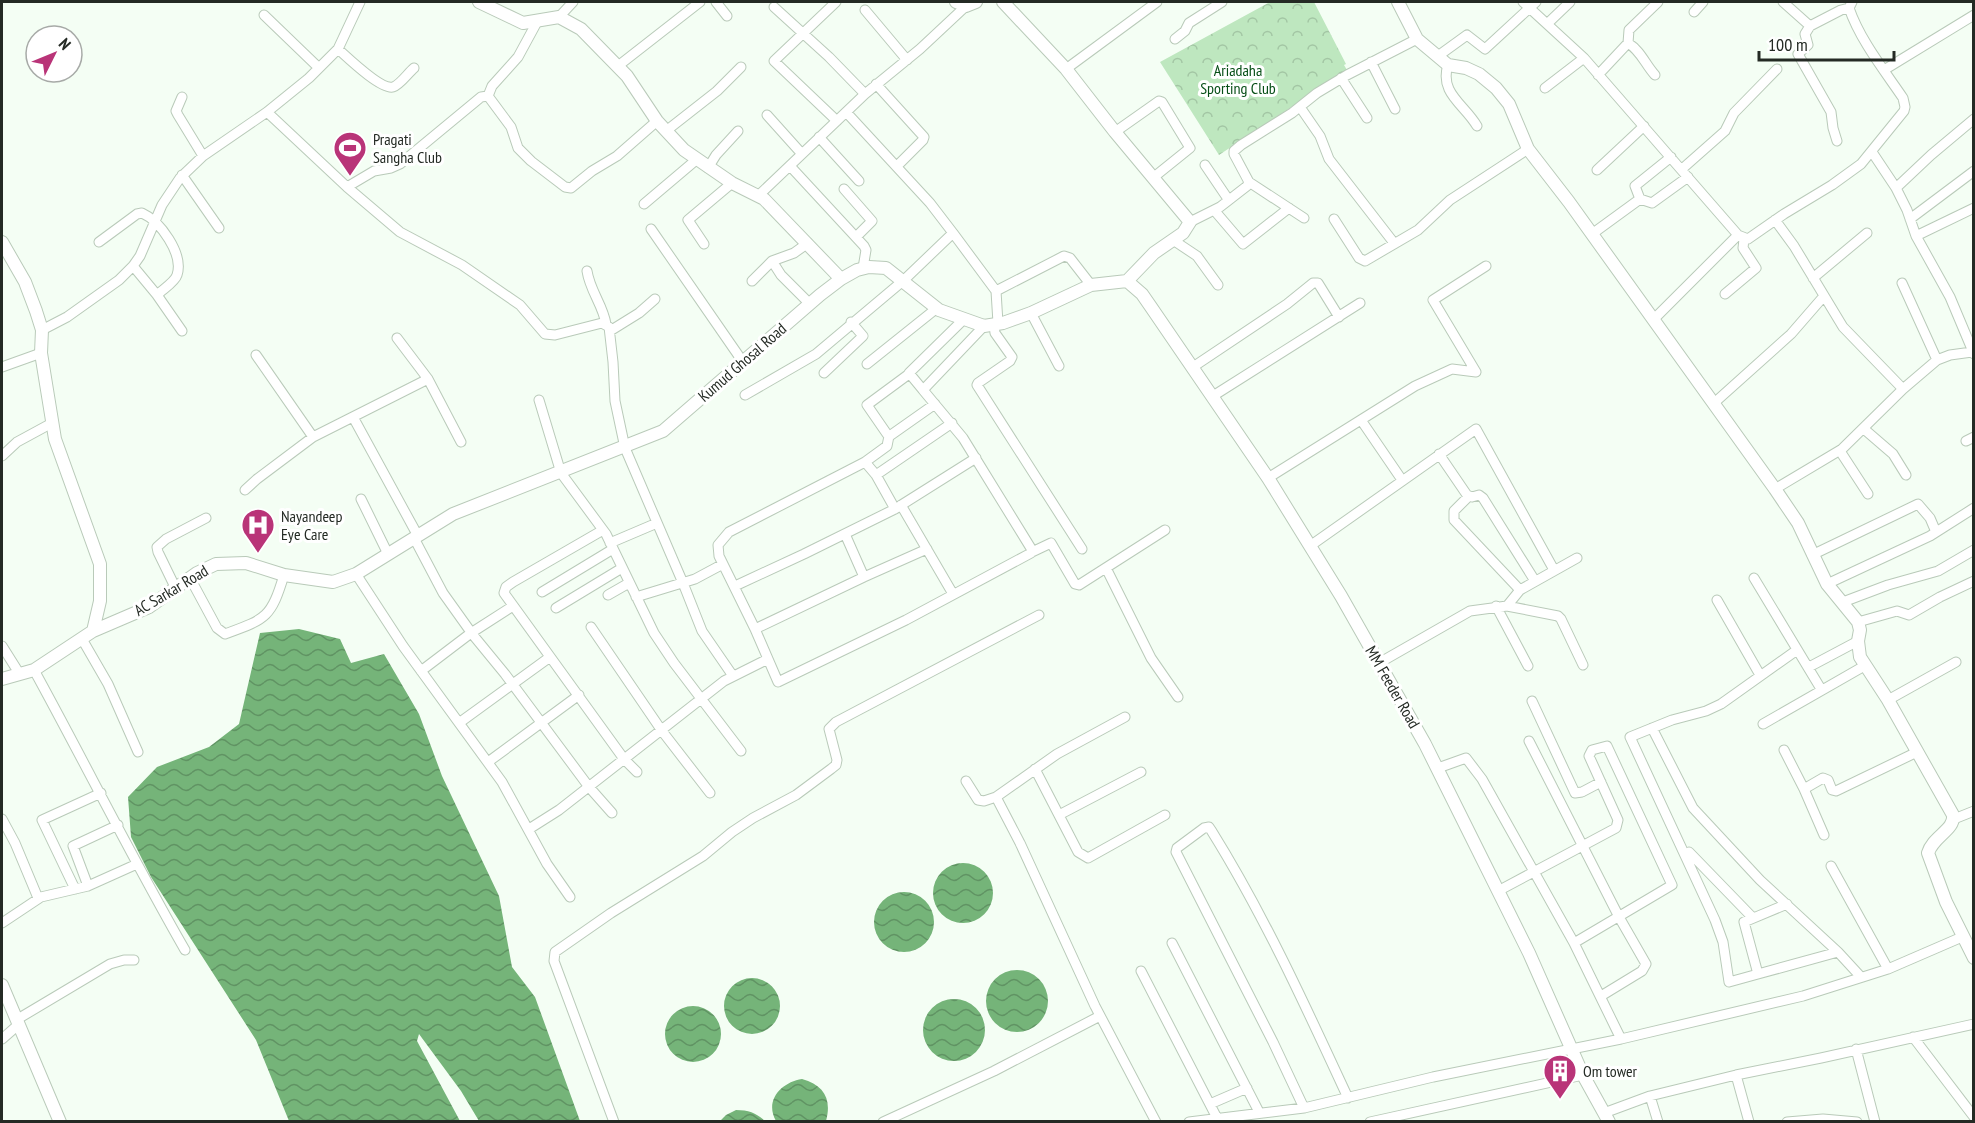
<svg xmlns="http://www.w3.org/2000/svg" width="1975" height="1123" font-family="'PT Sans Narrow',sans-serif">
<style>
.park{fill:url(#park-crowns)}
.water{fill:url(#water-waves)}
.lines{fill:none;stroke-linecap:round;stroke-linejoin:round}
.minor-casing{stroke:#b9cab9;stroke-width:11}
.tertiary-casing{stroke:#b9cab9;stroke-width:14}
.minor{stroke:#fff;stroke-width:9}
.tertiary{stroke:#fff;stroke-width:12}
.labels{text-anchor:middle;stroke-width:6;stroke-linejoin:round;paint-order:stroke}
.park-label{font-size:16px;fill:#064e16;stroke:#fff}
.poi-label{font-size:16px;fill:#242a24;stroke:#fff;text-anchor:start}
.street-label{font-size:16px;fill:#242a24;stroke:#fff}
</style>
<defs>
<pattern id="park-crowns" width="20" height="18" patternUnits="userSpaceOnUse" patternTransform="scale(1.5)"><rect width="20" height="18" fill="#bee7bf"/><path d="M2 6a3 3 0 1 1 6 0M12 15a3 3 0 1 1 6 0" fill="none" stroke="#a3c6a4"/></pattern>
<pattern id="water-waves" width="16" height="10" patternUnits="userSpaceOnUse" patternTransform="scale(1.5)"><rect width="16" height="10" fill="#75b479"/><path d="M0 5q4-4 8 0t8 0" fill="none" stroke="#609363"/></pattern>
</defs>
<rect width="100%" height="100%" fill="#f4fef4"/>
<!-- park -->
<path class="park" d="M 1270,2 L 1314,2 L 1346,64 L 1344,65 L 1347,70 L 1219,155 L 1160,62 Z"/>
<!-- water -->
<path class="water" d="M 299,629 L 340,639 L 351,663 L 384,654 L 419,714 L 442,776 L 499,896 L 512,967 L 535,997 L 580,1121 L 479,1121 L 461,1091 L 419,1034 L 417,1041 L 460,1121 L 289,1121 L 256,1040 L 151,877 L 131,837 L 128,797 L 157,767 L 209,747 L 239,724 L 260,633 Z
M933 893a30 30 0 1 1 60 0a30 30 0 1 1-60 0Z
M874 922a30 30 0 1 1 60 0a30 30 0 1 1-60 0Z
M986 1001a31 31 0 1 1 62 0a31 31 0 1 1-62 0Z
M724 1006a28 28 0 1 1 56 0a28 28 0 1 1-56 0Z
M923 1030a31 31 0 1 1 62 0a31 31 0 1 1-62 0Z
M665 1034a28 28 0 1 1 56 0a28 28 0 1 1-56 0Z
M 802,1079 C 824,1085 832,1099 826,1121 L 776,1121 C 764,1100 782,1082 802,1079 Z
M 736,1110 C 749,1110 756,1113 765,1121 L 720,1121 L 726,1115 Z"/>
<g class="lines">
<!-- minor casing -->
<g class="minor-casing">
<path id="minor" d="M 716,2 L 727,16
M 836,2 L 774,61 L 837,121
M 1523,2 L 1584,58 L 1738,235 L 1748,239 L 1784,214 L 1832,185 L 1861,164 L 1904,111 L 1905,107 L 1903,98 C 1884,70 1860,40 1849,8 L 1852,2
M 1783,2 L 1810,26 L 1841,10 L 1849,8
M 774,7 L 829,57 L 865,94
M 865,10 L 907,60
M 1694,12 L 1703,2
M 264,15 L 319,68
M 559,17 L 573,2
M 537,22 L 518,57 L 492,86 L 488,96 L 511,127 L 518,148 L 531,161 L 565,187 L 571,188 L 592,171 L 617,156 L 657,121
M 1547,24 L 1570,2
M 1810,26 L 1805,34 L 1808,45 L 1798,54 L 1831,112 L 1833,128 L 1837,141
M 1175,39 L 1185,31 L 1189,23 L 1222,2
M 1628,43 C 1641,51 1645,64 1655,75
M 338,49 C 347,57 381,90 393,87 C 400,85 408,73 414,68
M 1438,56 L 1467,35 L 1485,49 L 1536,2
M 1371,62 L 1395,109
M 1448,65 C 1439,93 1464,104 1477,126
M 618,66 L 700,2
M 1066,69 L 1157,2
M 1884,70 L 1974,15
M 1598,75 L 1628,43 L 1629,30 L 1658,2
M 1341,78 L 1367,118
M 876,84 L 924,137 L 923,140 L 897,166
M 1545,88 L 1584,58
M 182,97 L 176,111 L 178,115 L 203,156
M 1300,107 L 1320,136 L 1329,159 L 1394,243
M 267,112 L 347,187 L 400,232 L 462,265 L 520,305 L 545,334 L 555,335 L 602,323 L 609,327 L 613,362 L 615,401 L 625,448 L 683,583 L 702,631 L 733,676
M 767,115 L 802,154
M 666,131 L 717,91 L 741,67
M 1115,132 L 1159,101 L 1162,102 L 1190,148 L 1154,177
M 819,137 L 859,181
M 1872,152 L 1896,188 L 1907,210 L 1916,236 L 1950,297 L 1974,354
M 1205,165 L 1228,199
M 790,166 L 864,246 L 866,250 L 863,268
M 708,168 L 716,155 L 738,131
M 1682,169 L 1725,131 L 1734,113 L 1777,69
M 1597,170 L 1644,126
M 182,175 L 219,228
M 1249,182 L 1304,218
M 347,187 L 374,171 L 391,168 L 400,164 L 481,97 L 488,96
M 1896,188 L 1931,155 L 1974,119
M 844,189 L 872,221 L 856,237
M 759,195 L 865,94 L 920,49 L 966,6
M 1640,199 L 1635,186 L 1671,157
M 644,204 L 696,160
M 1214,210 L 1243,244 L 1289,208
M 1334,219 L 1359,258 L 1365,261 L 1418,230 L 1450,200 L 1528,149
M 1910,219 L 1974,171
M 1775,220 L 1794,246 L 1843,327 L 1903,389
M 1190,222 L 1220,207 L 1247,186 L 1249,182 L 1234,154 L 1234,151 L 1241,145 L 1292,113 L 1317,93 L 1347,75 L 1417,39
M 651,229 L 743,362
M 953,233 L 996,291 L 1064,256 L 1070,258 L 1091,285
M 1592,234 L 1640,199 L 1652,203 L 1688,177
M 1916,236 L 1974,208
M 1173,240 L 1197,256 L 1218,285
M 99,242 L 137,214 L 142,213 C 160,221 184,254 177,275 C 175,282 163,289 157,295 L 182,331
M 704,244 L 688,220 L 732,183
M 772,261 L 781,275 L 810,304
M 133,266 L 157,295
M 587,271 C 590,291 603,305 606,324
M 1813,278 L 1867,233
M 752,281 L 772,261 L 794,253 L 808,243
M 1902,283 L 1937,360
M 996,291 L 998,323 L 994,325 L 995,333 L 1012,357 L 1010,361 L 978,383 L 977,385 L 1082,549
M 1725,294 L 1756,268 L 1743,248 L 1744,239
M 1031,313 L 1059,366
M 1654,319 L 1738,235
M 42,330 L 67,317 L 119,280 L 133,266 L 140,256 L 162,205 L 180,178 L 203,156 L 267,112 L 309,78 L 338,49 L 360,2
M 610,331 L 639,313 L 655,299
M 397,338 L 428,379 L 461,442
M 256,355 L 313,437
M 867,364 L 937,308
M 2,367 L 41,353
M 1193,367 L 1287,304 L 1313,283 L 1318,283 L 1339,317
M 1476,372 L 1433,300 L 1486,266
M 824,373 L 863,336 L 851,322
M 909,374 L 867,405 L 887,434 L 891,435 L 935,404
M 923,390 L 909,373 L 963,320
M 745,395 L 816,354 L 904,280 L 953,233 L 930,203 L 846,112
M 1213,396 L 1360,303
M 539,400 L 561,473 L 606,534 L 654,633 L 674,663 L 741,751
M 1713,404 L 1791,334 L 1824,296
M 353,417 L 418,536
M 1361,420 L 1402,480
M 1864,429 L 1893,454 L 1906,475
M 1966,441 L 1974,437
M 1840,451 L 1868,494
M 1439,454 L 1467,495 L 1472,497 L 1479,495 L 1483,498 L 1535,581
M 2,456 L 17,442 L 52,423
M 865,462 L 887,446 L 889,436
M 876,475 L 865,462 L 729,532 L 718,545 L 719,556 L 755,629 L 778,682 L 906,620 L 1031,553 L 1032,550 L 963,438 L 923,390 L 984,326
M 1268,478 L 1415,386 L 1452,369 L 1476,372
M 1775,489 L 1842,449 L 1903,389 L 1937,360 L 1950,355 L 1972,352
M 245,490 L 257,479 L 313,437 L 428,379
M 1469,496 L 1454,511 L 1454,520 L 1520,590
M 361,499 L 388,554
M 901,505 L 953,594
M 895,509 L 876,475 L 952,423
M 603,530 L 513,582 L 506,587 L 504,593 L 624,759 L 637,772
M 414,538 L 443,593 L 473,635 L 505,674 L 589,787 L 612,813
M 610,543 L 657,523
M 1310,546 L 1476,429 L 1554,570
M 1032,552 L 1051,543 L 1075,584 L 1079,585 L 1165,530
M 1812,555 L 1918,504 L 1930,518 L 1936,532
M 1106,568 L 1151,658 L 1178,697
M 356,574 L 403,646 L 502,782 L 547,864 L 570,897
M 864,577 L 927,549
M 190,578 L 217,628 L 225,634 C 266,619 271,618 284,575
M 1754,578 L 1821,689
M 1827,584 L 1930,536 L 1974,508
M 735,586 L 804,554 L 895,509 L 976,458
M 176,589 L 158,552 L 157,547 L 166,539 L 206,518
M 542,592 L 613,549
M 608,595 L 629,583
M 636,597 L 695,579 L 723,564
M 1717,600 L 1760,675
M 1843,602 L 1888,585 L 1938,571 L 1974,550
M 1496,606 L 1528,666
M 1507,606 L 1520,590 L 1577,558
M 556,608 L 622,568
M 1858,622 L 1897,611 L 1909,615 L 1940,597 L 1974,581
M 591,627 L 662,731 L 710,793
M 755,629 L 864,577 L 845,534
M 82,639 L 108,684 L 138,752
M 2,646 L 19,673
M 1379,663 L 1470,611 L 1507,606 L 1558,616 L 1561,619 L 1583,665
M 1809,667 L 1858,641
M 34,670 C 85,763 132,858 185,950
M 421,671 L 471,633 L 513,606
M 1888,700 L 1956,662
M 1532,701 L 1575,793 L 1582,792 L 1601,782
M 459,723 L 550,657
M 1763,724 L 1866,665
M 1652,728 L 1693,808 L 1760,880 L 1838,952 L 1861,977
M 1529,741 L 1619,917 L 1646,964 L 1642,971 L 1601,996
M 1784,750 L 1804,789
M 488,762 L 579,695
M 1438,768 L 1466,758 L 1482,779 L 1574,943 L 1621,1039 L 1803,996 L 1888,969 L 1962,937
M 1035,769 L 1078,852 L 1088,858 L 1165,815
M 966,781 L 978,800 L 984,801 L 996,797 L 1057,754 L 1125,717
M 996,797 L 1020,843 L 1095,1006 L 1156,1122
M 1059,815 L 1141,772
M 2,819 L 15,843 L 38,898
M 1954,819 L 1974,811
M 529,829 L 559,810 L 724,681 L 768,659
M 1824,835 L 1804,789 L 1823,778 L 1828,780 L 1832,790 L 1836,791 L 1917,752
M 1689,852 L 1753,918
M 1831,866 L 1888,969
M 88,886 L 73,846 L 118,825
M 75,889 L 42,820 L 101,793
M 1498,891 L 1616,828 L 1618,820 L 1589,756 L 1592,750 L 1607,746 L 1672,885 L 1574,943
M 1787,904 L 1744,922 L 1758,974 L 1838,952
M 2,923 L 41,897 L 88,886 L 137,864
M 1172,943 L 1259,1112
M 1141,971 L 1217,1118
M 1758,974 L 1729,982 L 1723,942 L 1715,920 L 1630,737 L 1672,720 L 1706,711 L 1721,704 L 1797,650
M 16,1020 L 110,964 L 124,960 L 134,960
M 1913,1037 L 1974,1117
M 2,1039 L 18,1025
M 1856,1049 L 1875,1122
M 1736,1075 L 1749,1122
M 1650,1096 L 1658,1122
M 1210,1104 L 1247,1088
M 1304,1108 L 1273,1042 L 1176,852 L 1177,848 L 1204,828 L 1209,827 L 1211,830 C 1264,915 1306,1007 1348,1098
M 1604,1113 L 1650,1096 L 1736,1075 L 1821,1058 L 1974,1024
M 614,1122 L 554,961 L 555,952 L 611,913 L 703,856 L 732,832 L 753,818 L 796,795 L 831,769 L 836,765 L 837,760 L 829,729 L 836,722 L 1039,615
M 883,1122 L 994,1071 L 1100,1016
M 1189,1122 L 1304,1108 L 1433,1077 L 1621,1039
M 1370,1122 L 1583,1075
M 1787,1122 L 1823,1119 L 1857,1122"/>
</g>
<!-- tertiary casing -->
<g class="tertiary-casing">
<path id="tertiary" d="M 479,2 L 523,23 L 559,17 L 581,29 L 627,76 L 657,121 L 684,150 L 732,183 L 764,199 L 841,279
M 956,2 L 966,6 L 976,2
M 1003,2 L 1066,69 L 1115,132 L 1190,222 L 1183,233 L 1154,253 L 1127,281
M 1398,2 L 1417,39 L 1448,65 L 1466,68 L 1479,74 L 1496,88 L 1509,104 L 1528,149 L 1569,202 L 1775,489 L 1798,523 L 1827,584 L 1858,622 L 1860,630 L 1858,641 L 1860,657 L 1888,700 L 1953,815 C 1955,830 1933,836 1928,853 L 1946,902 L 1974,958
M 2,242 L 25,282 L 36,311 L 42,330 L 41,353 L 55,439 L 100,564 L 100,601 L 93,631
M 1127,281 L 1142,294 L 1151,307 L 1268,478 L 1341,596 L 1425,744 L 1529,953 L 1583,1075 L 1609,1122
M 2,679 L 34,670 L 93,631 L 149,607 L 197,573 L 216,564 L 246,563 L 284,575 L 333,582 L 356,574 L 453,514 L 663,431 L 820,295 L 841,279 L 857,270 L 869,267 L 886,268 L 939,310 L 984,326 L 1003,323 L 1031,313 L 1091,285 L 1127,281
M 2,985 L 60,1122"/>
</g>
<!-- minor -->
<use href="#minor" class="minor"/>
<!-- tertiary -->
<use href="#tertiary" class="tertiary"/>
</g>
<!-- icons -->
<defs>
<g id="stadium-pin" transform="scale(1.725)"><path d="M0 17L-7.5 6A9.5 9.5 0 1 1 7.5 6Z" fill="#b93478" stroke="#fff"/><path d="M0-5a6.5 5 0 1 0 0 10a6.5 5 0 1 0 0-10ZM-3.5-1.8h7v3.6h-7Z" fill="#fff"/></g>
<g id="hospital-pin" transform="scale(1.725)"><path d="M0 17L-7.5 6A9.5 9.5 0 1 1 7.5 6Z" fill="#b93478" stroke="#fff"/><path d="M-5-5h3v3.5h4V-5h3V5h-3V1.5h-4V5h-3Z" fill="#fff"/></g>
<g id="building-pin" transform="scale(1.725)"><path d="M0 17L-7.5 6A9.5 9.5 0 1 1 7.5 6Z" fill="#b93478" stroke="#fff"/><path d="M-4-6H4V6H1V3H-1V6H-4ZM-2.5-4.3h1.7v1.8h-1.7ZM.8-4.3h1.7v1.8H.8ZM-2.5-1h1.7V.8h-1.7ZM.8-1h1.7V.8H.8Z" fill="#fff"/></g>
</defs>
<g fill-rule="evenodd">
<use href="#stadium-pin" x="350" y="148"/>
<use href="#hospital-pin" x="258" y="525"/>
<use href="#building-pin" x="1560" y="1071"/>
</g>
<g class="labels">
<!-- park labels -->
<g class="park-label">
<text x="1238" y="76">Ariadaha<tspan x="1238" dy="18">Sporting Club</tspan></text>
</g>
<!-- poi labels -->
<g class="poi-label">
<text x="373" y="145">Pragati<tspan x="373" dy="18">Sangha Club</tspan></text>
<text x="281" y="522">Nayandeep<tspan x="281" dy="18">Eye Care</tspan></text>
<text x="1583" y="1077">Om tower</text>
</g>
<!-- street labels -->
<g class="street-label">
<text transform="translate(742 362) rotate(-41)" y="6">Kumud Ghosal Road</text>
<text transform="translate(171 590) rotate(-31)" y="6">AC Sarkar Road</text>
<text transform="translate(1393 687) rotate(60)" y="6">MM Feeder Road</text>
</g>
</g>
<!-- border -->
<rect width="1975" height="1123" fill="none" stroke="#242a24" stroke-width="6"/>
<!-- north arrow -->
<g transform="translate(54 54) rotate(47)"><circle r="28" fill="#ffffff" stroke="#a7aaa7" stroke-width="1.5"/>
<path d="M0-4.5L10 22L0 15L-10 22Z" fill="#b93478"/>
<text y="-9" font-size="16" font-weight="bold" text-anchor="middle" fill="#242a24">N</text>
</g>
<!-- scale -->
<path d="M1759 51v9h135v-9" fill="none" stroke="#242a24" stroke-width="3"/>
<text x="1768" y="51" font-size="18" fill="#242a24" stroke="#ffffff" stroke-width="4.5" paint-order="stroke">100 m</text>
</svg>
